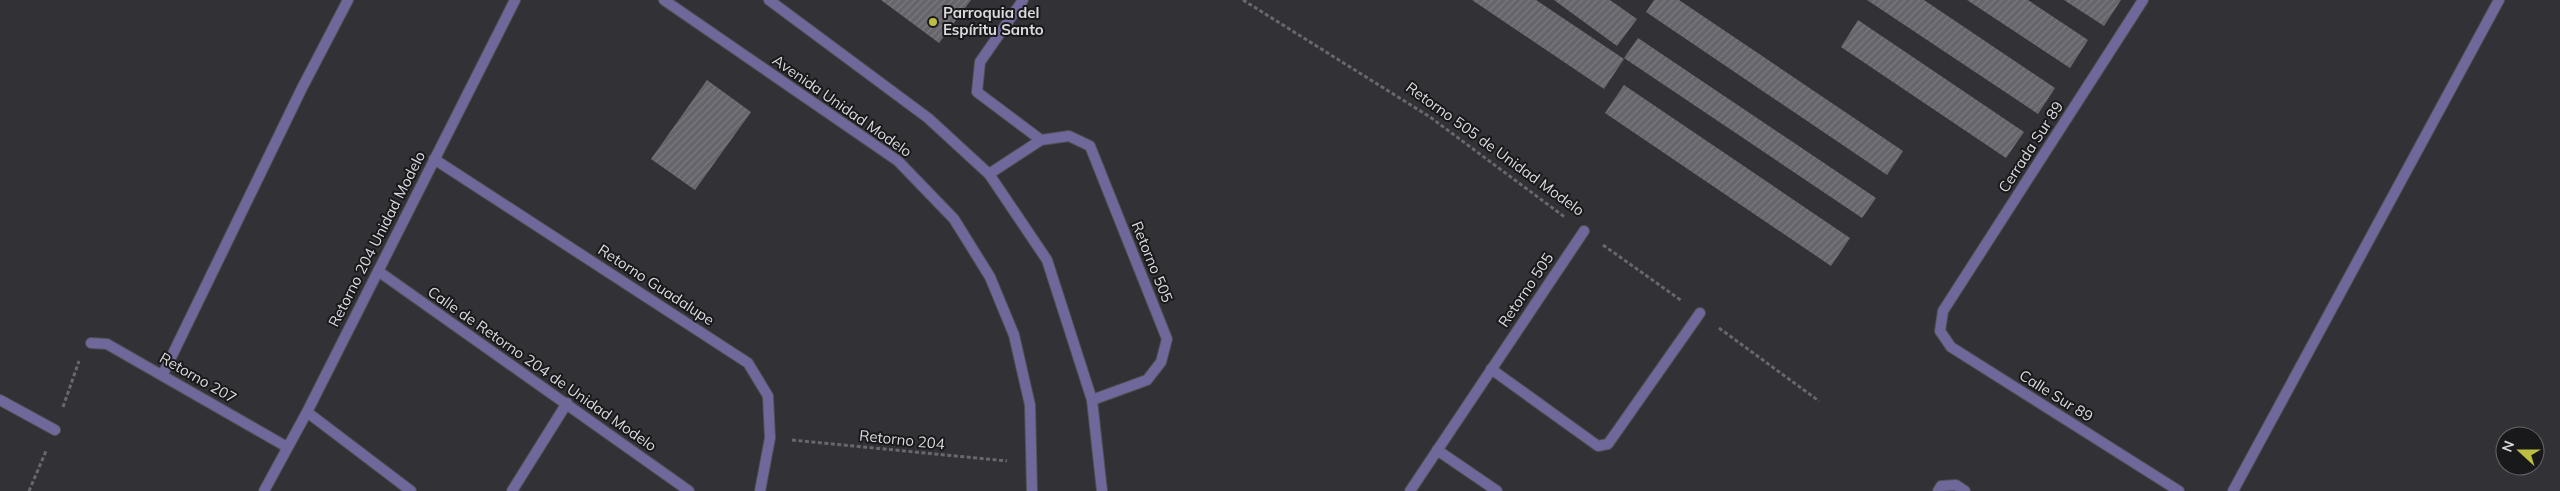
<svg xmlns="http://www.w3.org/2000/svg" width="2560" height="491" font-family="Mulish,sans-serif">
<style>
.building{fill:url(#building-hatch)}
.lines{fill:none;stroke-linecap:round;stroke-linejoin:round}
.service-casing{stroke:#504f54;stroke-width:12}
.minor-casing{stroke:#504f54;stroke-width:12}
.tertiary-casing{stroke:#504f54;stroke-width:12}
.path{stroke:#68686c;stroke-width:3;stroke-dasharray:4 2.5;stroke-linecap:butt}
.service{stroke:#6f689a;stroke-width:10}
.minor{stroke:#6f689a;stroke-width:10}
.tertiary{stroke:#6f689a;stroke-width:10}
.poi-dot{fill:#bdbf43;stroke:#19191c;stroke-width:2}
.labels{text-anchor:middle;stroke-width:4;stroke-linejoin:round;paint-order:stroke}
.poi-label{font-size:15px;font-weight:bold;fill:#dbdade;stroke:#19191c;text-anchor:start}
.street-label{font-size:15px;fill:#dbdade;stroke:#19191c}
</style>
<defs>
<pattern id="building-hatch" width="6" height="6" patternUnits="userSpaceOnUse" patternTransform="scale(1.25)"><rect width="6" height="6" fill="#66656c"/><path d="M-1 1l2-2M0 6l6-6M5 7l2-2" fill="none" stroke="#7b7a81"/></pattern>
</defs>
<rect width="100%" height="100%" fill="#313136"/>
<!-- building -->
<path class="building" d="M 881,0 L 971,0 L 939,43 Z
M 1472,0 L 1536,0 L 1624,59 L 1604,89 Z
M 1554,0 L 1610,0 L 1637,19 L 1617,46 Z
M 1654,0 L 1679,0 L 1903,151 L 1887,175 L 1646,12 Z
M 1867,0 L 1924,0 L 2055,88 L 2038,114 Z
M 1967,0 L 2028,0 L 2088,40 L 2070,68 Z
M 2064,0 L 2121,0 L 2104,26 Z
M 1858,20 L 2024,132 L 2006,158 L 1841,47 Z
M 1638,38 L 1876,198 L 1862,218 L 1624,58 Z
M 707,80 L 751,112 L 695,190 L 651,159 Z
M 1624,85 L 1850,238 L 1831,266 L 1605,113 Z"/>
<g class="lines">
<!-- service casing -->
<g class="service-casing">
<path id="service" d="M 2233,491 L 2499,0"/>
</g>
<!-- minor casing -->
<g class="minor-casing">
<path id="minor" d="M 1023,0 L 980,62 L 977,92 L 1041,140
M 2143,0 L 1943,311 L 1940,331 L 1951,347 L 2179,491
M 434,159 L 748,363 L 768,396 L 770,438 L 760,491
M 989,174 L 1041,140 L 1069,136 L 1090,146 L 1167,339 L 1161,362 L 1147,380 L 1092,400
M 378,271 L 689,491
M 91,343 L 107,344 L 287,447
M 1491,369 L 1598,446 L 1608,444 L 1700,313
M 163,374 L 302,88 L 348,0
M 0,400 L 55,430
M 307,412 L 411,491
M 1437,450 L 1497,491
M 264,491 L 307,412 L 515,0
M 512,491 L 567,403
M 1410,491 L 1584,231
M 1938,491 L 1941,486 L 1956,485 L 1965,491"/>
</g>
<!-- tertiary casing -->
<g class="tertiary-casing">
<path id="tertiary" d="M 664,0 L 898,161 L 954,219 L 990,277 L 1014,335 L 1030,405 L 1032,491
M 769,0 L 928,118 L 989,174 L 1047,260 L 1092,400 L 1102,491"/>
</g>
<!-- path -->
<path class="path" d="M 1243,0 L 1430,117 L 1566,218
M 1603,245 L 1682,301
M 1719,328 L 1819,401
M 63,407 L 79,361
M 792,440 L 1007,461
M 29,491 L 46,451"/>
<!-- service -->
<use href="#service" class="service"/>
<!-- minor -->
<use href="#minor" class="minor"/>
<!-- tertiary -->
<use href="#tertiary" class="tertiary"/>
</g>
<!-- markers -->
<circle class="poi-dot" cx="933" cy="22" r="5"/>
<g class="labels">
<!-- poi labels -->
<g class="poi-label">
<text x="943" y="18">Parroquia del<tspan x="943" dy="17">Espíritu Santo</tspan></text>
</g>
<!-- street labels -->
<g class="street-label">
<text transform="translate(842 106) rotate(35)" y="5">Avenida Unidad Modelo</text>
<text transform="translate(2031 147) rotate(-57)" y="5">Cerrada Sur 89</text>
<text transform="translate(1495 149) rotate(36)" y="5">Retorno 505 de Unidad Modelo</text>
<text transform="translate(377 239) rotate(-63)" y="5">Retorno 204 Unidad Modelo</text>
<text transform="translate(1152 262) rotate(68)" y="5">Retorno 505</text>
<text transform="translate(656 285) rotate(33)" y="5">Retorno Guadalupe</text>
<text transform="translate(1526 290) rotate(-56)" y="5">Retorno 505</text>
<text transform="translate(542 369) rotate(35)" y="5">Calle de Retorno 204 de Unidad Modelo</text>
<text transform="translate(198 378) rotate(30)" y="5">Retorno 207</text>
<text transform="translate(2056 396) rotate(32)" y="5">Calle Sur 89</text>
<text transform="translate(902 440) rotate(6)" y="5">Retorno 204</text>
</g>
</g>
<!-- north arrow -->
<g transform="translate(2520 451) rotate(291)"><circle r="24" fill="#19191c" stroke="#67666a"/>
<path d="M0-4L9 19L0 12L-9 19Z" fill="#bdbf43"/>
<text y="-8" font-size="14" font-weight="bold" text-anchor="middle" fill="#dbdade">N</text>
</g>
</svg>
